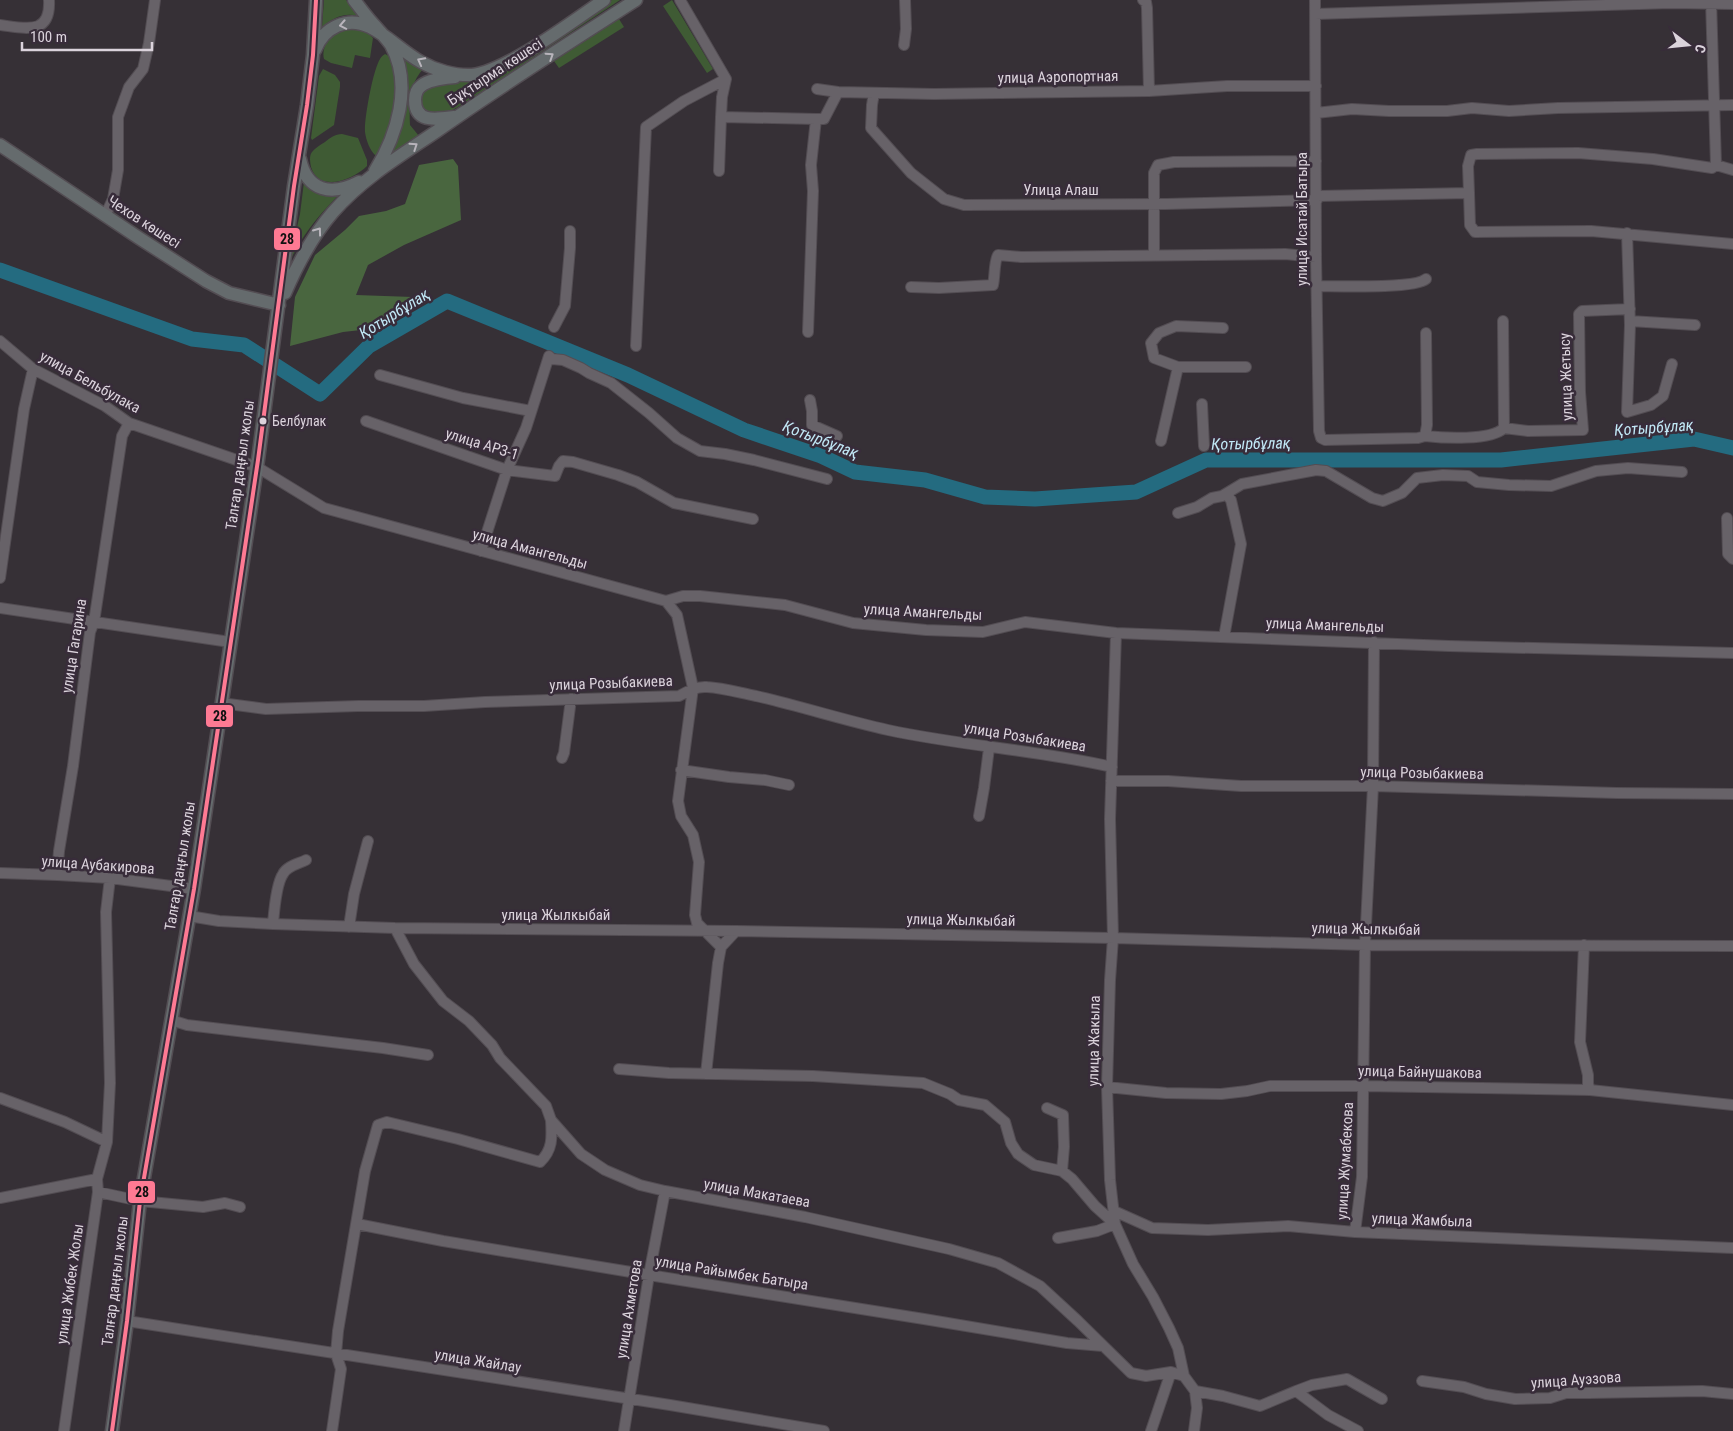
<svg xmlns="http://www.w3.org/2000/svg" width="1733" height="1431" font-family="'Roboto Condensed',sans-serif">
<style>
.green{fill:#3f5b34}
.forest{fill:#49663f}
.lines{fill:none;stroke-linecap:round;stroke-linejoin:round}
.river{stroke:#246b80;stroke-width:15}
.minor-casing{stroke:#534d53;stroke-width:12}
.major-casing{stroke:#534d53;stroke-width:15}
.minor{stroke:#676268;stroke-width:10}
.major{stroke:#656b6d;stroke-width:12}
.bus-1-casing{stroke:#382c3a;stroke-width:8}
.bus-1{stroke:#fe7a93;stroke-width:4}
.oneway{stroke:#b8b4bb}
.bus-dot{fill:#dbd3dc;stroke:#382c3a;stroke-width:2}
.labels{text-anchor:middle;stroke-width:5;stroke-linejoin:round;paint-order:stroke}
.bus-label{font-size:14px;fill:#dbd3dc;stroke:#382c3a;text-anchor:start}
.street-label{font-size:15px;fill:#dbd3dc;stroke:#382c3a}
.water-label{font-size:16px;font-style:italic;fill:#c2e9f7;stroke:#382c3a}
.line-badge{stroke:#382c3a;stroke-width:2}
.pale-badge-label{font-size:14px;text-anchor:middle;font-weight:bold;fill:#111}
</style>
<rect width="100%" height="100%" fill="#363036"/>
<!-- green -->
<path class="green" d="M 324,0 L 346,0 L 358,16 C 344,12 333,18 322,27 Z
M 612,0 L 620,0 L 458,107 L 425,125 L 417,118 L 419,89 L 510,67 Z
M 672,0 L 713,69 L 707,73 L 663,6 Z
M 619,19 L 624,27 L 559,68 L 554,61 Z
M 355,28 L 366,31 L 373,38 L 370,58 L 355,55 L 352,68 L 331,63 L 324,59 C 321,49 329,34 339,30 C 344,28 351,29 355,28 Z
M 399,53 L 424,68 C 409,83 409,105 410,125 L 419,136 L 383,163 L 404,103 L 406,71 Z
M 385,54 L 389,56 C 400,84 396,116 383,143 C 381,147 379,152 376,156 C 370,151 366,140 365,132 C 364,119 373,70 380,59 C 382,56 382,56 385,54 Z
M 323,69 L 335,75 L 340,82 L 340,87 L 334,125 L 312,140 L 311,138 L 319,76 Z
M 342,134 L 358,138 L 367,160 L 367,166 C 354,179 319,194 311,167 C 310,162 309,156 312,152 C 315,148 320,145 325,142 C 330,138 335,134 342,134 Z
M 304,182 L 342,192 C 320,213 302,235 289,263 L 300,214 Z"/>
<!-- forest -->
<path class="forest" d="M 453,159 L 458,166 L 461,220 L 404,245 L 368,265 L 356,295 L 413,297 L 379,328 L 343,332 L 290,346 L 295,297 L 315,255 L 345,230 L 359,216 L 386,211 L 405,204 L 419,165 Z"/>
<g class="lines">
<!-- river -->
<path class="river" d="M 0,270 L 192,339 L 244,345 L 320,394 L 369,346 L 447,301 L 628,375 L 744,430 L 821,456 L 855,472 L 925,480 L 985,497 L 1035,499 L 1136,492 L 1206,460 L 1501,460 L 1694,439 L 1733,448"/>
<!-- minor casing -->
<g class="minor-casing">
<path id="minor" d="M 680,0 L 726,79 L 722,97 L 721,117 L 816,119 L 811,165 L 813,191 L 808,332
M 1143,0 L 1146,2 L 1147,8 L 1149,91
M 1315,0 L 1316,257 L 1319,431 L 1321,438 L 1325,440 L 1418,438 L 1425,436 L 1427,425 L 1426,333
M 1711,0 L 1716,165
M 1315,14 L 1671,3 L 1733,4
M 0,25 C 25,28 51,36 49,0
M 904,45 L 906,29 L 905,0
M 817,89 L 838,92
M 874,93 L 872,105 L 871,128 L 911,173 L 944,199 L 964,205 L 1166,204 L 1317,200
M 1316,113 L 1352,109 L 1389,111 L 1447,111 L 1472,108 L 1509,111 L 1558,108 L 1733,105
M 816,119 L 824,119 L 838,92 L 934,94 L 1149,91 L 1227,86 L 1316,86
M 719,171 L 721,117
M 1469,193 L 1470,225 L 1475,232 L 1591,231 L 1733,244
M 1317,196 L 1469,193 L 1468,166 L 1471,155 L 1477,154 L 1578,153 L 1653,159 L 1712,168 L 1716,165 L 1733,170
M 105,216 L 113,199 L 118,170 L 118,117 L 129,87 L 143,69 L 149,43 L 155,0
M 1627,233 L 1630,325 L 1627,412 L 1651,405 L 1663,396 L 1672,364
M 1154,255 L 1154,173 L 1158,165 L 1174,162 L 1316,161
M 1317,286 C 1336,286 1415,289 1426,279
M 911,287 L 939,288 L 993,285 C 995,277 994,261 998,255 L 1021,257 L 1285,254 L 1316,257
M 1630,321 L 1695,325
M 554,327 L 565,306 L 570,248 L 570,231
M 0,341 L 33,369 L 105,406 L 129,423 L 257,467 L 324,508 L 666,601 L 683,596 L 700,596 L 785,605 L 853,623 L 926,630 L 983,632 L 1025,622 L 1116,633 L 1449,646 L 1733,653
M 636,346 L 646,127 L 684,101 L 726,79
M 1178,367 L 1154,358 L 1151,343 L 1159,333 L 1176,326 L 1223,328
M 380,375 L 463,398 L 531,411
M 810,400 L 812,411 L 812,425 L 837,436
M 1202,404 L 1204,446
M 366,421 L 507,470 L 555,476 L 559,466 L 563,461 L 573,462 L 618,475 L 637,482 L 674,503 L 753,519
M 1504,428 L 1528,431 L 1583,430 L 1580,392 L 1579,314 L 1582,311 L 1630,309
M 1425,436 C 1443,438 1491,441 1504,428 L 1503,321
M 1161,441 L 1178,367 L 1246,367
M 1178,513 L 1197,507 L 1212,498 L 1222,496 L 1242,484 L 1316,470 L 1326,471 L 1372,498 L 1383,501 L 1402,493 L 1417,478 L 1443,475 L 1468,476 L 1477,482 L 1509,485 L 1551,486 L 1596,471 L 1628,468 L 1682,472
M 1727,518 L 1728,554 L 1733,559
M 481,551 L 507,470 L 526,428 L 549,356 L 552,359 L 563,360 L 581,368 L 589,373 L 611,383 L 649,413 L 677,438 L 700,451 L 725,454 L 754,460 L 827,479
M 0,578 L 24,409 L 33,369
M 666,601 L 677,615 L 693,688 L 678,801 L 681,816 L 693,835 L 699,862 L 695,915 L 697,923 L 721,947 L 718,963 L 706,1074
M 0,608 L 230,642
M 1116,633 L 1110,819 L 1113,938 L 1110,980 L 1107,1087 L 1110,1180 L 1115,1224 L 1133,1264 L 1153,1297 L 1169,1328 L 1178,1348 L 1184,1376 L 1195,1391 L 1197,1408 L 1194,1431
M 1224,637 L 1241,544 L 1231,500 L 1226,494
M 221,703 L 266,709 L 358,706 L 424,706 L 485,702 L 679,696 C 688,691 697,686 707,687 C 724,688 740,693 756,696 C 800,706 843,720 888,730 C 962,746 1038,750 1112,767
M 562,758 L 564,753 L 571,699
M 681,770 L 729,777 L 765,780 L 789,785
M 1111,781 L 1168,781 L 1241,786 L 1373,786 L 1617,793 L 1733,794
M 979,816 L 984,788 L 989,748
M 0,873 L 57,875 L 110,878 L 194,889
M 57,875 L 59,851 L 73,766 L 90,632 L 94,622 L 122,436 L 129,423
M 189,916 L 219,921 L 273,924 L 395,928 L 736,931 L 1113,938 L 1365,945 L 1733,946
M 273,924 C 274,912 276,884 283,874 C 287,866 298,864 306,860
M 349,927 L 354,894 L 368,841
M 395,928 L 414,964 L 443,1001 L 469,1021 L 492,1045 L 500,1058 L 546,1106 L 551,1120 L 581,1154 L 605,1170 L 640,1185 L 665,1191 L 805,1217 L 949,1249 L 998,1263 L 1040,1286 L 1078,1321 L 1131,1373 L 1146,1376 L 1171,1372 L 1184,1376
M 1584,945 L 1580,1042 L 1588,1075 L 1588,1084 L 1590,1090
M 721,947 L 736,931
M 171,1020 L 187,1025 L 383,1048 L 428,1055
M 619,1069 L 669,1073 L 813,1076 L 923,1083 L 950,1094 L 959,1100 L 985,1105 L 1005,1122 L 1011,1143 L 1018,1154 L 1034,1165 L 1062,1171 L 1072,1179 L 1095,1206 L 1115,1224 L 1097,1231 L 1058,1238
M 1107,1087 L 1166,1093 L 1221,1094 L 1247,1091 L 1270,1086 L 1363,1086 L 1590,1090 L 1733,1105
M 0,1098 L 65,1122 L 107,1142
M 1047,1108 L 1063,1115 L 1064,1147 L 1062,1171
M 98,1192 L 140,1201 L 203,1207 L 225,1203 L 240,1207
M 0,1198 L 97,1179
M 1114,1211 L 1152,1228 L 1208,1230 L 1288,1226 L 1355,1232 L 1733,1248
M 357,1224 L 443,1241 L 649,1275 L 924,1319 L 1067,1343 L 1103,1346
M 1355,1232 L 1362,1177 L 1365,945 L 1373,786 L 1374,642
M 127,1321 L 670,1405 L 824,1431
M 1422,1381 L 1464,1387 L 1486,1394 L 1515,1399 L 1550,1398 L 1566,1393 L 1589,1393 L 1702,1391 L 1733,1394
M 1195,1391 L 1223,1396 L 1260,1406 L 1296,1391 L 1328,1415 L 1358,1431
M 1296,1391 L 1312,1385 L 1347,1379 L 1382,1399
M 64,1431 L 98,1192 L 97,1179 L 107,1142 L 110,1083 L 106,912 L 110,878
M 332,1431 L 341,1369 L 336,1354 L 338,1331 L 365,1171 L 378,1125 L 387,1122 L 458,1139 L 540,1162 C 553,1150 552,1137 551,1120
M 624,1431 L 649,1275 L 665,1191
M 1151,1431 L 1171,1372"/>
</g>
<!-- major casing -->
<g class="major-casing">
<path id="major" d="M 354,0 C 361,9 368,19 376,27 C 381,33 386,38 391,45 C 413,85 397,135 375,171
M 315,50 C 324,27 347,16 370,27 C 388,36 403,52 421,62 C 435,70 455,76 472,75 C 507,71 573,21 604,0
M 454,117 C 437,119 415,124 415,100 C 415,95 417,89 421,86 C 429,79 445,78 455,77
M 0,145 L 139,238 L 206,281 L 229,293 L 279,305
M 300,159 C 307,192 332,196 359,182
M 285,293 C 298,263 312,236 333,212 C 363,178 400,156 437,131 C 502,85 569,43 636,0
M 112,1431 L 127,1321 L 140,1201 L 194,889 L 258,460 L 294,186 L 307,105 L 313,55 L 316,0"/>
</g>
<!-- minor -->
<use href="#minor" class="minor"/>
<!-- major -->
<use href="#major" class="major"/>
<!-- bus-1 casing -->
<g class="bus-1-casing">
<path id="bus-1" d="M 112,1431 L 127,1321 L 140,1201 L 194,889 L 258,460 L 294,186 L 307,105 L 313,55 L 316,0"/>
</g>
<!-- bus-1 -->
<use href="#bus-1" class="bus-1"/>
</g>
<!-- one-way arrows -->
<defs><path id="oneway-chevron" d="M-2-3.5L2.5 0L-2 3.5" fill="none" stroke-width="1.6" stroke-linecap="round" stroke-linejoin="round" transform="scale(1.25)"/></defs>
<g class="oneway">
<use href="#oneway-chevron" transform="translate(343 25) rotate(169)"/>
<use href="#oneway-chevron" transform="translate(550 56) rotate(-33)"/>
<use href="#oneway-chevron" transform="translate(421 61) rotate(-152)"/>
<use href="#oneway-chevron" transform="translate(414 146) rotate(-34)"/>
<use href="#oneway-chevron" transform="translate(318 231) rotate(-54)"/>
</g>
<!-- markers -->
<circle class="bus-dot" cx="263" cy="421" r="4.5"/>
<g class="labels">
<!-- bus labels -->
<g class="bus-label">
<text x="272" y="426">Белбулак</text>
</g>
<!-- street labels -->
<g class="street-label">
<text transform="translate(495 72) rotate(-33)" y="5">Бұқтырма көшесі</text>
<text transform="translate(1058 77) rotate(-1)" y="5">улица Аэропортная</text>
<text x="1061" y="195">Улица Алаш</text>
<text transform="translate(1302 219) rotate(-90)" y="5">улица Исатай Батыра</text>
<text transform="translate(144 222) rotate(33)" y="5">Чехов көшесі</text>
<text transform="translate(1566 377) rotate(-92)" y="5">улица Жетысу</text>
<text transform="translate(90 382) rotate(29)" y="5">улица Бельбулака</text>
<text transform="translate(482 444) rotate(17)" y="5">улица АРЗ-1</text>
<text transform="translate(240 465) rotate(-82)" y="5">Талғар даңғыл жолы</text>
<text transform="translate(530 549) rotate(15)" y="5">улица Амангельды</text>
<text transform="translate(923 612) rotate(3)" y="5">улица Амангельды</text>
<text transform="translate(1325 625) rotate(2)" y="5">улица Амангельды</text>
<text transform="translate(74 646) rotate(-81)" y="5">улица Гагарина</text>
<text transform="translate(611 683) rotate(-2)" y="5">улица Розыбакиева</text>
<text transform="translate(1025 737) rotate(9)" y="5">улица Розыбакиева</text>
<text transform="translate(1422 773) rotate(1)" y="5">улица Розыбакиева</text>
<text transform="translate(98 865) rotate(4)" y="5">улица Аубакирова</text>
<text transform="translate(180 866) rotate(-81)" y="5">Талғар даңғыл жолы</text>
<text x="556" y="920">улица Жылкыбай</text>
<text transform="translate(961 920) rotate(1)" y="5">улица Жылкыбай</text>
<text transform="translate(1366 929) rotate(1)" y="5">улица Жылкыбай</text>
<text transform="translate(1094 1041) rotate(-89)" y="5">улица Жакыла</text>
<text transform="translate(1420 1072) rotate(1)" y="5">улица Байнушакова</text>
<text transform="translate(1345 1161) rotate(-87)" y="5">улица Жумабекова</text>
<text transform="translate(757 1193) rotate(10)" y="5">улица Макатаева</text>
<text transform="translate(1422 1220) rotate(2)" y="5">улица Жамбыла</text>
<text transform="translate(732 1273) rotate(9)" y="5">улица Райымбек Батыра</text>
<text transform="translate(115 1281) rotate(-83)" y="5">Талғар даңғыл жолы</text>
<text transform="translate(70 1284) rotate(-82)" y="5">улица Жибек Жолы</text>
<text transform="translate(629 1309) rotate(-81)" y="5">улица Ахметова</text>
<text transform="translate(478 1361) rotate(9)" y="5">улица Жайлау</text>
<text transform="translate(1576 1380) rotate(-4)" y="5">улица Ауэзова</text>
</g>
<!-- water labels -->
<g class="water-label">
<text transform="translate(394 313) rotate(-32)" y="6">Қотырбұлақ</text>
<text transform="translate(1654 427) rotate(-4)" y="6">Қотырбұлақ</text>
<text transform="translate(821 439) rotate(21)" y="6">Қотырбұлақ</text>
<text transform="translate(1251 443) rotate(-1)" y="6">Қотырбұлақ</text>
</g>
</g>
<g class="line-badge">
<rect x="273" y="227" width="28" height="24" rx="5" fill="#fe7a93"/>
<rect x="205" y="704" width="29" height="24" rx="5" fill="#fe7a93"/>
<rect x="127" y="1180" width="29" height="24" rx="5" fill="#fe7a93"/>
</g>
<g class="pale-badge-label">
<text x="287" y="244">28</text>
<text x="220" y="721">28</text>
<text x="142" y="1197">28</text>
</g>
<!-- north arrow -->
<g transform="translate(1688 45) rotate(106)" stroke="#382c3a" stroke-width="4" paint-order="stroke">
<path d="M0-4L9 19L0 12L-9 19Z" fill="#dbd3dc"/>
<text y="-8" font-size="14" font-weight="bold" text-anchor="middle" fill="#dbd3dc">С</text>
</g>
<!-- scale -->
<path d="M22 42v8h130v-8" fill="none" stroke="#dbd3dc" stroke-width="2.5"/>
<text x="30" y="42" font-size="15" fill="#dbd3dc" stroke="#382c3a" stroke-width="4" paint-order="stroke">100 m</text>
</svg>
